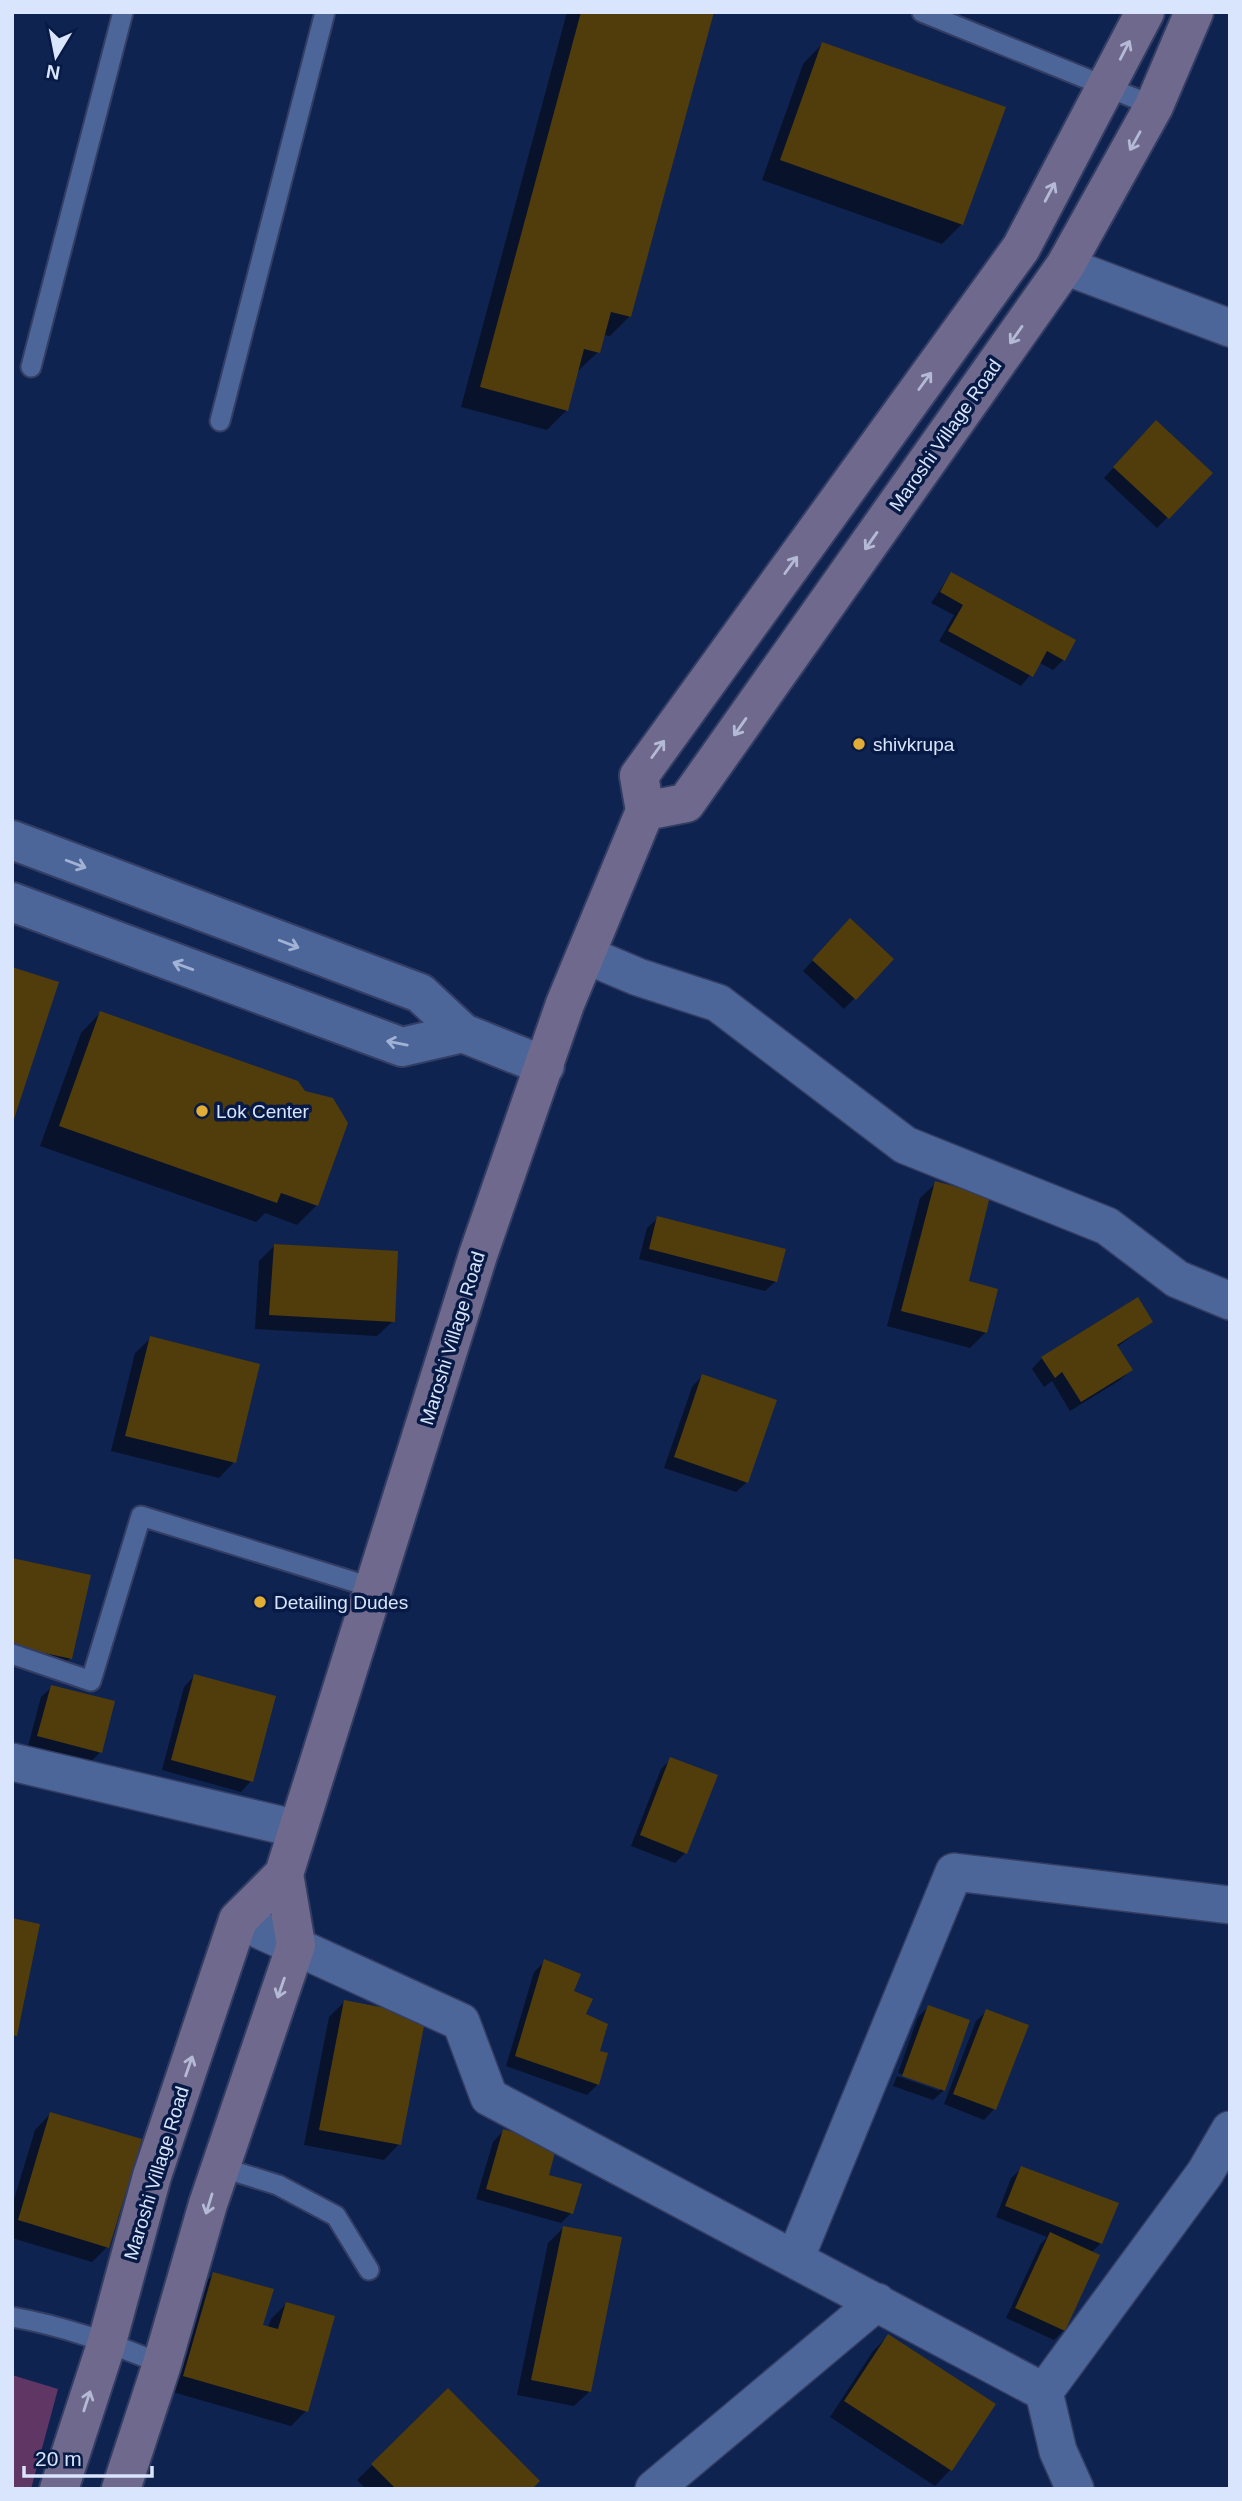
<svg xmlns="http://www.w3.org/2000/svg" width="1242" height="2501" font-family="Arial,sans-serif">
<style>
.green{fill:#603764}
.shadow{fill:#0007}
.building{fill:#513c0b}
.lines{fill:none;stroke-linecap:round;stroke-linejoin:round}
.service-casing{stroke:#343e64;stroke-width:23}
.minor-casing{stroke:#343e64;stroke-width:40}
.tertiary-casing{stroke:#343e64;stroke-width:42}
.secondary-casing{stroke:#343e64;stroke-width:42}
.service{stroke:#4d6699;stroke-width:19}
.minor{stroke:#4d6699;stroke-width:37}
.tertiary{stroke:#4d6699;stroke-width:38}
.secondary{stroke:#6f6a8d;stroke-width:38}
.oneway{stroke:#b4bad5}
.oneway2{stroke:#a1b2d4}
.poi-dot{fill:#e3ae35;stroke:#071945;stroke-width:2.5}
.labels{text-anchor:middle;stroke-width:7;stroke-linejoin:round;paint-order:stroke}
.street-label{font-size:19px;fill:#d9e5fc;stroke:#071945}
.poi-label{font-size:19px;fill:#d9e5fc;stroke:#071945;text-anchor:start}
</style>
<rect width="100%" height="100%" fill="#0f2350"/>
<!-- green -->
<path class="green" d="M 12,2375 L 58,2389 L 31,2489 L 12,2489 Z"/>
<!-- shadow -->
<path class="shadow" d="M 567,12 L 712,12 L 630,316 L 610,336 L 603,335 L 598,352 L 577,372 L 567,410 L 547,430 L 461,407 Z
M 822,44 L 962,224 L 942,244 L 762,180 L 803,64 Z
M 1146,433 L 1210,473 L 1157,528 L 1104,478 Z
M 951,574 L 1064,659 L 1053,670 L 1040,663 L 1021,686 L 939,641 L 954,615 L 931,603 Z
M 840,931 L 892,959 L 844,1009 L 803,971 Z
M 100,1013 L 317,1205 L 297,1225 L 265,1213 L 256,1222 L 40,1146 L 81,1033 Z
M 936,1183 L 986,1332 L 970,1348 L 887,1326 L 920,1198 Z
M 658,1218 L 776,1281 L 765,1291 L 639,1259 L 647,1228 Z
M 274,1246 L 393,1321 L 377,1336 L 255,1329 L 259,1261 Z
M 1151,1322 L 1117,1347 L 1131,1370 L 1120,1380 L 1070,1411 L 1052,1381 L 1044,1387 L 1032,1369 L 1042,1358 Z
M 151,1338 L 234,1462 L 219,1478 L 111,1451 L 135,1353 Z
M 702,1376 L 747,1482 L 736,1492 L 664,1468 L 692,1387 Z
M 89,1577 L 70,1658 L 60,1669 L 12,1658 Z
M 194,1676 L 251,1781 L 241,1792 L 162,1770 L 184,1687 Z
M 52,1687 L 100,1752 L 90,1763 L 28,1746 L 41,1697 Z
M 671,1759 L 685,1853 L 675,1863 L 631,1846 L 661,1769 Z
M 545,1961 L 571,1992 L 597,2052 L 606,2055 L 597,2085 L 587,2095 L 506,2066 L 534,1972 Z
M 344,2002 L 399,2144 L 384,2160 L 304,2145 L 329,2017 Z
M 928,2007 L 944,2090 L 933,2100 L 893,2086 L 897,2076 L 940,2091 L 940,2087 L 898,2073 L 918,2017 Z
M 987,2011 L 1027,2026 L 994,2109 L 984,2120 L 944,2104 L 976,2021 Z
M 50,2114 L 107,2247 L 92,2262 L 12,2238 L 12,2206 L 35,2130 Z
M 503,2131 L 547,2176 L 571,2213 L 561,2223 L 476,2199 L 493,2142 Z
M 1022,2168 L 1101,2243 L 1091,2253 L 1064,2330 L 1054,2340 L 1006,2318 L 1040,2245 L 1047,2237 L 996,2217 L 1011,2178 Z
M 563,2228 L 590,2391 L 574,2406 L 517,2395 L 548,2243 Z
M 214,2274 L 261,2326 L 268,2328 L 271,2319 L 286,2304 L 306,2411 L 291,2426 L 169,2391 L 198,2289 Z
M 888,2336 L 994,2405 L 950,2470 L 935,2486 L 830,2417 L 873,2351 Z
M 448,2391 L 530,2489 L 366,2489 L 357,2480 Z"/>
<!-- building -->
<path class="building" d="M 581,12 L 714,12 L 631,317 L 611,312 L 600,353 L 584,349 L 568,411 L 480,387 Z
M 822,42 L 1006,107 L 963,225 L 780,160 Z
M 1156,420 L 1213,473 L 1169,519 L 1113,467 Z
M 951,572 L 1076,640 L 1065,661 L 1047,651 L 1033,677 L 948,631 L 963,605 L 940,592 Z
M 850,918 L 894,959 L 856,1000 L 812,960 Z
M 12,967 L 59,982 L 13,1122 L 12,1122 Z
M 100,1011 L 298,1081 L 305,1091 L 333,1098 L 348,1123 L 318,1206 L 281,1193 L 277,1203 L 59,1126 Z
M 935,1181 L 990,1196 L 969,1281 L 998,1289 L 987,1333 L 901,1311 Z
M 657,1216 L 786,1249 L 777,1282 L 649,1249 Z
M 274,1244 L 398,1251 L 395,1322 L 269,1315 Z
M 1138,1297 L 1153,1322 L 1117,1345 L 1133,1370 L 1081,1402 L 1062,1372 L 1055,1378 L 1041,1357 Z
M 150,1336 L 260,1364 L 236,1463 L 125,1436 Z
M 702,1374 L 777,1400 L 748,1483 L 674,1457 Z
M 12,1558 L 91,1575 L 72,1659 L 12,1646 Z
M 194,1674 L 276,1696 L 253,1782 L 171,1760 Z
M 51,1685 L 115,1701 L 102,1753 L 37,1736 Z
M 670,1757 L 718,1775 L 687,1854 L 640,1835 Z
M 12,1918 L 40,1924 L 17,2036 L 12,2035 Z
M 544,1959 L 581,1974 L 574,1991 L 593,1999 L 586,2014 L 608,2024 L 600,2051 L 608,2053 L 599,2085 L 515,2056 Z
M 344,2000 L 426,2016 L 401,2145 L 319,2130 Z
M 928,2005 L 970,2020 L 945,2091 L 902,2076 Z
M 986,2009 L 1029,2025 L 996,2110 L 953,2094 Z
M 50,2112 L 142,2139 L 109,2248 L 18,2220 Z
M 503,2129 L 557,2145 L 549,2175 L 582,2184 L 573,2214 L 486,2189 Z
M 1021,2166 L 1119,2203 L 1102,2244 L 1005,2206 Z
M 563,2226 L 622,2237 L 591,2392 L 531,2380 Z
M 1050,2232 L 1100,2255 L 1065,2331 L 1015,2308 Z
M 213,2272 L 274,2289 L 263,2325 L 278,2329 L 286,2302 L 335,2316 L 308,2412 L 183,2376 Z
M 888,2334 L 996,2404 L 952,2471 L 844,2401 Z
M 448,2388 L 540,2481 L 532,2489 L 396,2489 L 371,2464 Z"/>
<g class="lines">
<!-- service casing -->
<g class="service-casing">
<path id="service" d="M 922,12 L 1154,106
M 31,367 L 123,12
M 220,421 L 325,12
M 12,1654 L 91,1681 L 141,1516 L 374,1588
M 220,2167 L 278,2185 L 336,2216 L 369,2270
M 12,2317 C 64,2326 113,2344 162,2364"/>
</g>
<!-- minor casing -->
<g class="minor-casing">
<path id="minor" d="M 1065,266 L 1230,328
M 586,955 L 638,977 L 718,1003 L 905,1145 L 1107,1226 L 1177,1279 L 1230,1301
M 12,1762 L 298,1829
M 238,1920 L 461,2022 L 489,2097 L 1044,2392 L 1058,2451 L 1075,2489
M 795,2259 L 954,1872 L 1230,1905
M 1044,2392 L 1205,2173 L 1230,2130
M 654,2489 L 877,2302"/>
</g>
<!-- tertiary casing -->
<g class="tertiary-casing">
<path id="tertiary" d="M 12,840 L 420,993 L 463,1033 L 545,1066
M 12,902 L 402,1047 L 463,1033"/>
</g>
<!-- secondary casing -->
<g class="secondary-casing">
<path id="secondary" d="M 645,811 L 686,803 L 1065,266 L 1154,106 L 1194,12
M 59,2489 L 107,2342 L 152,2176 L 238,1920 L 284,1874 L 478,1255 L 565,1004 L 645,811 L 639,776 L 1021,248 L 1145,12
M 121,2489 L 162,2364 L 208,2204 L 296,1945 L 284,1874"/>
</g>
<!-- service -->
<use href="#service" class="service"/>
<!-- minor -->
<use href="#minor" class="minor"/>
<!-- tertiary -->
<use href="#tertiary" class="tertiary"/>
<!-- secondary -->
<use href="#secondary" class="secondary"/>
</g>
<!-- one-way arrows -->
<defs><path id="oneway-shaft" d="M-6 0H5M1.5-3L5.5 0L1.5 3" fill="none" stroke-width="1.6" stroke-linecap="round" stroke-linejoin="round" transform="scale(1.75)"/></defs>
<g class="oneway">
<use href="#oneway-shaft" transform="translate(1125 50) rotate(-63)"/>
<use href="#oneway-shaft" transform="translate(1135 141) rotate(119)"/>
<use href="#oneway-shaft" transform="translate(1050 192) rotate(-62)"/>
<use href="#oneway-shaft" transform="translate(1016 335) rotate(125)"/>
<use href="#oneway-shaft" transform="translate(925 381) rotate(-54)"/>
<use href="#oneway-shaft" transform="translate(871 541) rotate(125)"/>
<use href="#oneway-shaft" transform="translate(791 565) rotate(-54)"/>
<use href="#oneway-shaft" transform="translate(740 727) rotate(125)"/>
<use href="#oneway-shaft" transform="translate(658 749) rotate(-54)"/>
<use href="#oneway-shaft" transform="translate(281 1988) rotate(109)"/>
<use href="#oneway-shaft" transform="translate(189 2066) rotate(-71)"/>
<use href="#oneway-shaft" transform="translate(209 2204) rotate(107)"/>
<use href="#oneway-shaft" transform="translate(87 2401) rotate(-72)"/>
</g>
<g class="oneway2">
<use href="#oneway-shaft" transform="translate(76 864) rotate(21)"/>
<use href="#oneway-shaft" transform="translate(289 944) rotate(21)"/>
<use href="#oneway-shaft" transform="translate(183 966) rotate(-160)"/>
<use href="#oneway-shaft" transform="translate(397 1043) rotate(-169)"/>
</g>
<!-- markers -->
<g class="poi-dot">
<circle cx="859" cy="744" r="7"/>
<circle cx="202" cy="1111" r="7"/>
<circle cx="260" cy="1602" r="7"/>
</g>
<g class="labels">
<!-- street labels -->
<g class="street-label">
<text transform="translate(945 435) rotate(-55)" y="7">Maroshi Village Road</text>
<text transform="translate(452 1338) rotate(-73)" y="7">Maroshi Village Road</text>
<text transform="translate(156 2173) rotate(-73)" y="7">Maroshi Village Road</text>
</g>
<!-- poi labels -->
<g class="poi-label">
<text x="873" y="751">shivkrupa</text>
<text x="216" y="1118">Lok Center</text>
<text x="274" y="1609">Detailing Dudes</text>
</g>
</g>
<!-- border -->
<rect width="1242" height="2501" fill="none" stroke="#d9e5fc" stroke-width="28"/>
<!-- north arrow -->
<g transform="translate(56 56) rotate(190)" stroke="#071945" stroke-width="5" paint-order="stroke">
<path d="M0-5L12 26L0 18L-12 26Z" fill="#d9e5fc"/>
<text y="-10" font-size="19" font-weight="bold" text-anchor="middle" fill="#d9e5fc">N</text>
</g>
<!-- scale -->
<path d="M24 2466v10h128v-10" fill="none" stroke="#d9e5fc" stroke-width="3.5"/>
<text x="35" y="2466" font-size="21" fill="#d9e5fc" stroke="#071945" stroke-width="5" paint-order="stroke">20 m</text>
</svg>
